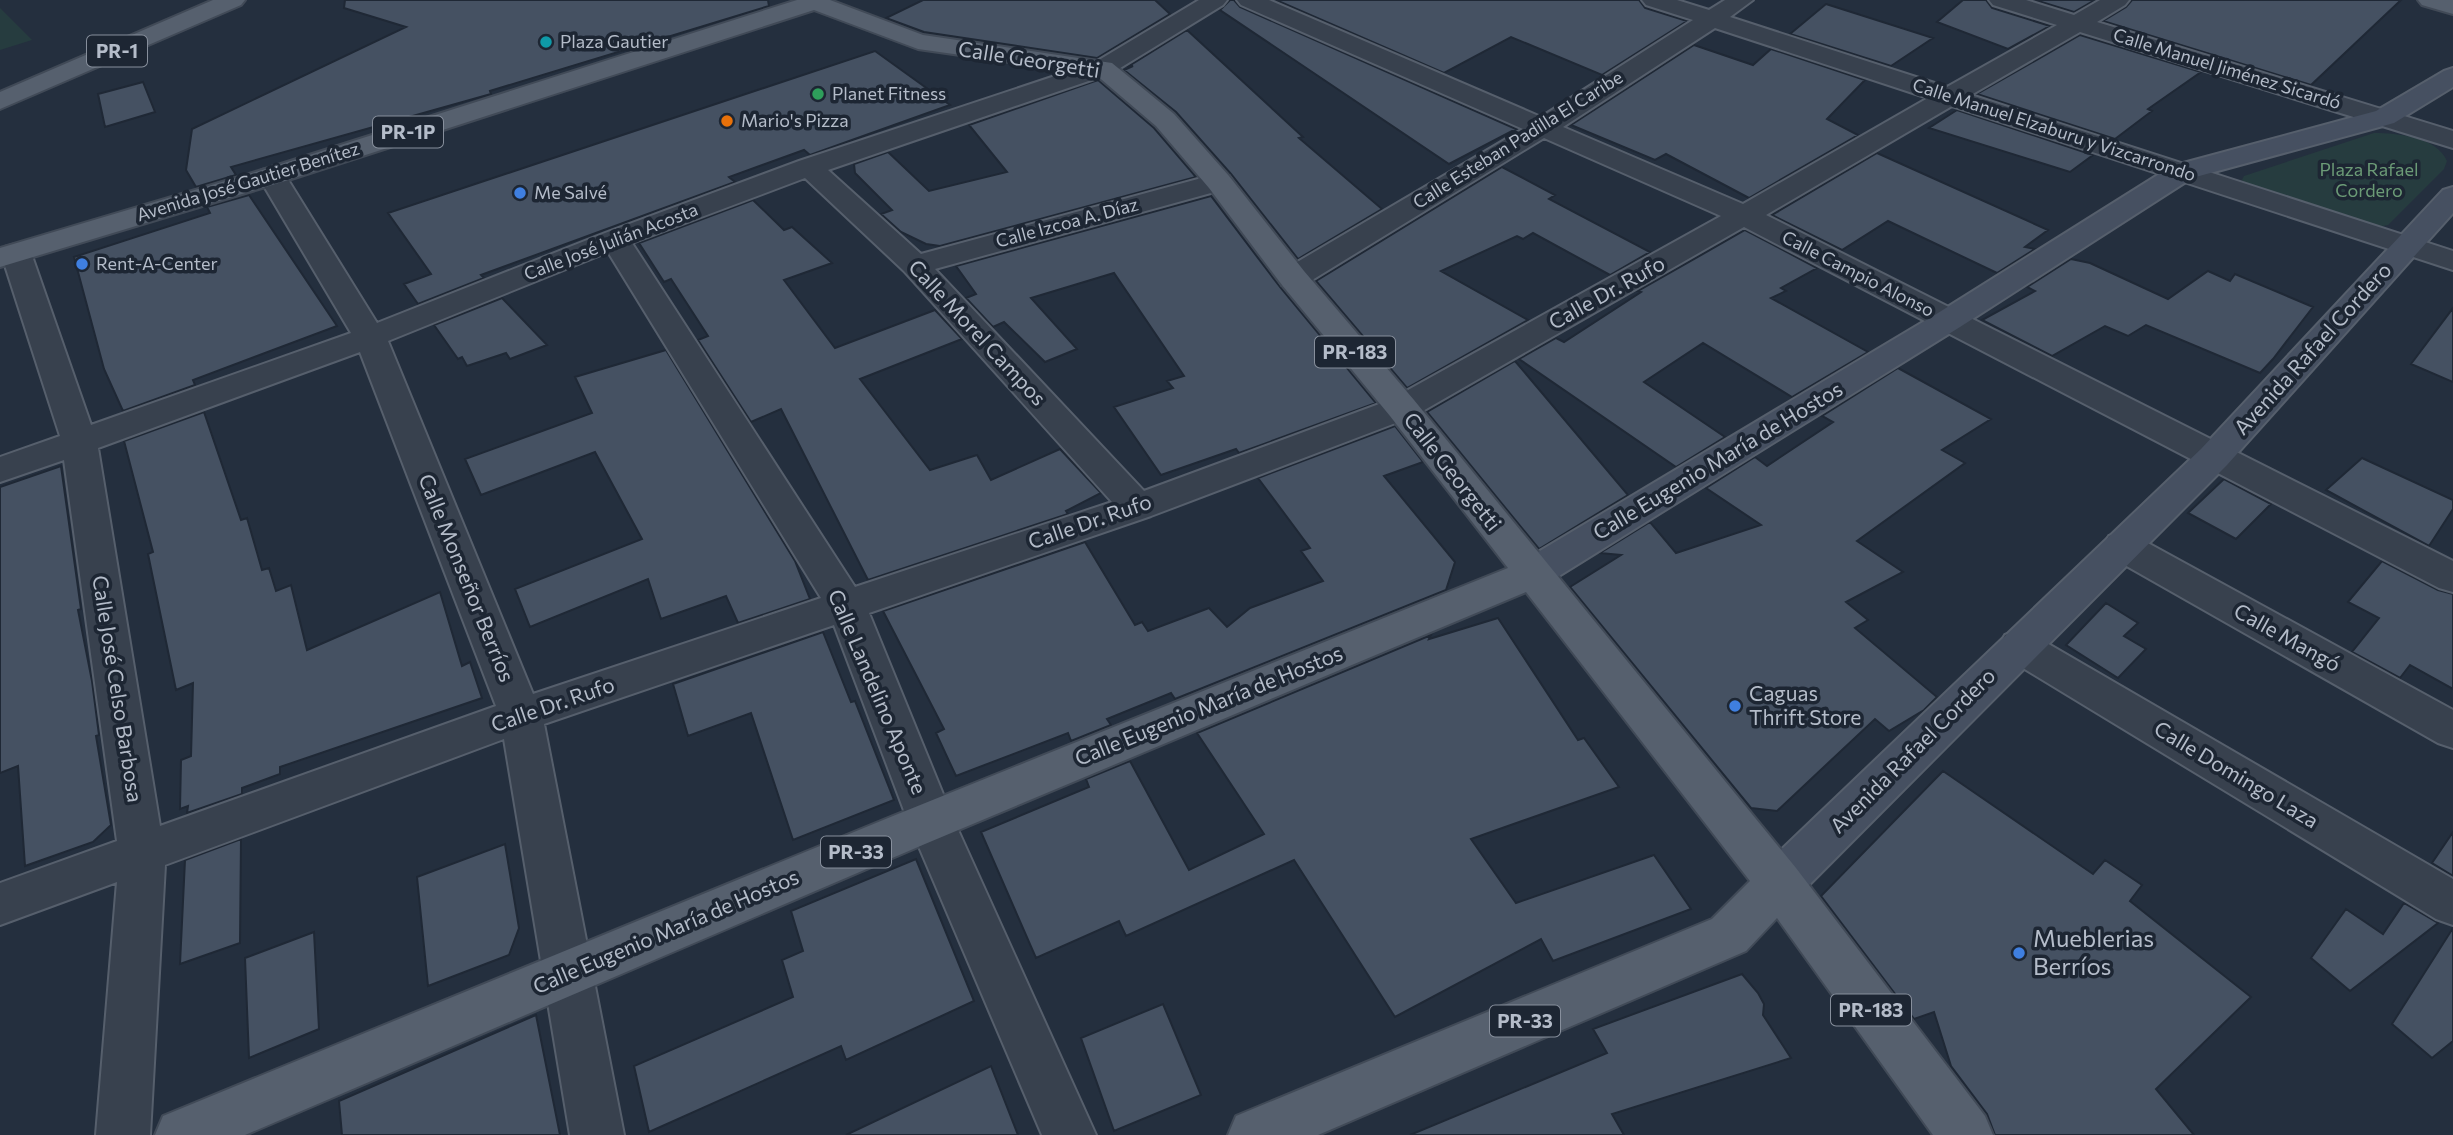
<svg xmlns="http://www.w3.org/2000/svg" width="2453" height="1135" font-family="Commissioner,sans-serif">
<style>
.green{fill:#263c3f}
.building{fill:#455162;stroke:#1f2835;stroke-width:2}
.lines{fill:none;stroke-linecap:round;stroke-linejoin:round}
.minor-casing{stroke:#565f6c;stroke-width:4}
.secondary-casing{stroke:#565f6c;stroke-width:4}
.primary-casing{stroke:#414a57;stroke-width:4}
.minor{fill:#38414e;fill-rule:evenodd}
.secondary{fill:#465061;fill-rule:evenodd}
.primary{fill:#56606e;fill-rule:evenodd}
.culture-dot{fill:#0f9aa8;stroke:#1d2633;stroke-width:2.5}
.leisure-dot{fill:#2e9e5b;stroke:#1d2633;stroke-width:2.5}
.food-dot{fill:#e8710a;stroke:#1d2633;stroke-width:2.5}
.shop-dot{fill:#3f7fe0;stroke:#1d2633;stroke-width:2.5}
.labels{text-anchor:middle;stroke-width:7;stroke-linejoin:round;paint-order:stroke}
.far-poi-label{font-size:18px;fill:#b4bcc9;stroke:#1d2633;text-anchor:start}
.far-street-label{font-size:18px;fill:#b4bcc9;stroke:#1d2633}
.far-park-label{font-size:18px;fill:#6b9a76;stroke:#1d2633}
.shield{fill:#1d2633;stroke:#878f9c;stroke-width:2}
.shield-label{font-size:19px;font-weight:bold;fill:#b4bcc9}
.street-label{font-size:21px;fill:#b4bcc9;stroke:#1d2633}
.poi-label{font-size:21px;fill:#b4bcc9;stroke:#1d2633;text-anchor:start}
.near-poi-label{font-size:24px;fill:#b4bcc9;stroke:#1d2633;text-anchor:start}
</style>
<rect width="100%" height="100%" fill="#242f3e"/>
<!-- green -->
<path class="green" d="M 0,8 L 32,40 L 0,50 Z
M 2374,133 C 2397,133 2437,137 2447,161 L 2444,169 L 2388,225 L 2377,227 L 2250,188 L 2242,180 L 2244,176 Z"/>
<!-- building -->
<path class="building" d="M 345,0 L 768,0 L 769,6 L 490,91 L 491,94 L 231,167 L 236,175 L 196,187 L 186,170 L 192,129 L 406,27 L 344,8 Z
M 923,0 L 1155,0 L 1170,14 L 1097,58 L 924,32 L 886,18 Z
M 1230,0 L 1234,0 L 1240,7 L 1516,129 L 1449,164 L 1220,10 Z
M 1276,0 L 1639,0 L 1645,8 L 1687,21 L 1602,75 L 1511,37 L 1444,73 Z
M 1963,0 L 1986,0 L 1992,8 L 2050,26 L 2008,49 L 1937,22 Z
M 2035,0 L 2095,0 L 2074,12 Z
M 2132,0 L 2401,0 L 2311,85 L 2103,21 L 2126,7 Z
M 1826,4 L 1933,38 L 1891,66 L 1790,34 Z
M 1187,30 L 1303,137 L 1299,138 L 1382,209 L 1298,259 L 1231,174 L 1176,112 L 1124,70 L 1133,66 L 1129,66 Z
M 2080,35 L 2201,72 L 2148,109 L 2152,111 L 2115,139 L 1977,94 Z
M 1694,45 L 1753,65 L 1771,49 L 1865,80 L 1827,119 L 1858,135 L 1749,198 L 1666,154 L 1655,160 L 1571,125 Z
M 875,51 L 950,105 L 810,155 L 804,150 L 729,177 L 735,182 L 481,275 L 484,278 L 418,304 L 404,284 L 431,274 L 388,213 Z
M 1098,80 L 1154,128 L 1196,177 L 940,246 L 926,244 L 901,232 L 881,214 L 892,210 L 855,173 L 854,164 L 888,152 L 929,191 L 1007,172 L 969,125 Z
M 143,82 L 155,112 L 105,127 L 98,94 Z
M 1957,110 L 2093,155 L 2070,172 L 1929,128 Z
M 1877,153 L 2048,230 L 2025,247 L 2035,249 L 1997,273 L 1888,221 L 1842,250 L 1772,215 Z
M 1502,167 L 1555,195 L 1549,199 L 1650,252 L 1610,275 L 1533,233 L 1523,239 L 1517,236 L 1441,271 L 1528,320 L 1407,388 L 1316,281 Z
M 249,195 L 337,326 L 193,380 L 195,385 L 123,411 L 104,369 L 74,257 L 210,213 L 207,207 Z
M 1211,196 L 1280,287 L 1376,403 L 1239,453 L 1236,449 L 1161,475 L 1114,407 L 1173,388 L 1167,381 L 1184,376 L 1114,273 L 1031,298 L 1077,349 L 1045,362 L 1004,322 L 993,327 L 966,298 L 976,294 L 956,266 Z
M 753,200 L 784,230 L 792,227 L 832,263 L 784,280 L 835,348 L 935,310 L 962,339 L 860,379 L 930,470 L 977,455 L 991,480 L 1060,449 L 1101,493 L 1066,511 L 1068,514 L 868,580 L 781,409 L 751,422 L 698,340 L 708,336 L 671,279 L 664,282 L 639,243 Z
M 1745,230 L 1817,268 L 1781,288 L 1786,291 L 1771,298 L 1868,352 L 1792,397 L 1703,343 L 1644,382 L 1725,437 L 1676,467 L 1519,359 L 1556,338 L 1564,342 L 1641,292 L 1638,291 Z
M 2071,259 L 2090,263 L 2168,299 L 2208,271 L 2230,281 L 2235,274 L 2313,307 L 2273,359 L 2260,373 L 2146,325 L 2128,336 L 2105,326 L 2052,356 L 1982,320 L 2035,291 L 2027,287 Z
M 502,298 L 547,345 L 510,359 L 506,353 L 467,366 L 462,357 L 458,359 L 434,325 Z
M 2453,308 L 2453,382 L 2411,364 Z
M 666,350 L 795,561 L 810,599 L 738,623 L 726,596 L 661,619 L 648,579 L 530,627 L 515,589 L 642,539 L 595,452 L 481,495 L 465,459 L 592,413 L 575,377 Z
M 1515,361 L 1628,495 L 1539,549 L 1427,412 Z
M 1898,368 L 1991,419 L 1942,450 L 1965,463 L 1857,541 L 1903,572 L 1846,602 L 1868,620 L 1855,628 L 1937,697 L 1924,710 L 1889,731 L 1875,719 L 1777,811 L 1751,808 L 1570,587 L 1621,555 L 1600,553 L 1650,522 L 1676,553 L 1761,525 L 1706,488 L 1755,457 L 1767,466 L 1833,422 L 1822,416 Z
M 204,412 L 241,520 L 247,518 L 262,570 L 269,568 L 276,591 L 291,585 L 307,650 L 440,592 L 462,666 L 470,662 L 482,698 L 280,767 L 280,774 L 242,788 L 242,794 L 187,813 L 188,806 L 180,809 L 181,760 L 191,756 L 193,683 L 176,690 L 148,554 L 153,552 L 124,441 Z
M 1395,426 L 1423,462 L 1384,476 L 1455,562 L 1446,590 L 1175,699 L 1171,693 L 1107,719 L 1111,725 L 1071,741 L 1068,733 L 956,776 L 936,733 L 944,729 L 883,611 L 1085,542 L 1135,625 L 1142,622 L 1148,631 L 1209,608 L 1227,627 L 1250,608 L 1323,581 L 1301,551 L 1310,548 L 1258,478 Z
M 2362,458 L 2453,500 L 2453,509 L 2429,546 L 2326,490 Z
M 61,466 L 81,609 L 78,610 L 92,681 L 99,735 L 96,736 L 111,825 L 93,842 L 25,866 L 18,766 L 0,773 L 0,487 Z
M 2224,479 L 2271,504 L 2236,539 L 2188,513 Z
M 2382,561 L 2438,590 L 2453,594 L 2453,689 L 2410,665 L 2400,678 L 2352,652 L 2379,618 L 2348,602 Z
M 2106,603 L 2138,623 L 2124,636 L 2146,649 L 2118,678 L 2066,645 Z
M 1498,618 L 1578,740 L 1584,738 L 1619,787 L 1471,839 L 1516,903 L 1654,855 L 1691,909 L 1553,961 L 1541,939 L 1395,1017 L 1294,860 L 1126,936 L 1119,921 L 1036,958 L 981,832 L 1089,787 L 1086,779 L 1130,761 L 1189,870 L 1264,834 L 1197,733 L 1431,635 L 1429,639 Z
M 823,632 L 851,702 L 855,701 L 894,800 L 793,840 L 751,713 L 688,736 L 673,684 Z
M 1943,771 L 2093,874 L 2105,860 L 2142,885 L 2130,901 L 2251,997 L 2156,1089 L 2194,1135 L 1995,1135 L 1987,1114 L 1951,1066 L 1934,1012 L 1914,1019 L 1821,896 Z
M 2453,832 L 2453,876 L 2432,863 Z
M 241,839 L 240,943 L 180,964 L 185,860 Z
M 505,844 L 519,928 L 509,955 L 428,986 L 417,877 Z
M 916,859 L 974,1001 L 846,1060 L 841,1046 L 649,1132 L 634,1066 L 793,997 L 782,960 L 803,951 L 791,911 Z
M 2404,903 L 2438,923 L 2350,991 L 2311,958 L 2346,909 L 2383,934 Z
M 2453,928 L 2453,1041 L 2432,1058 L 2392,1024 Z
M 314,932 L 319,1029 L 249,1058 L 245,958 Z
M 1742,974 L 1758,993 L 1764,1004 L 1763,1015 L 1791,1058 L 1612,1114 L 1624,1135 L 1410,1135 L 1607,1053 L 1593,1029 Z
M 1163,1004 L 1201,1095 L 1114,1131 L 1081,1038 Z
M 536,1015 L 560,1135 L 342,1135 L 339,1101 Z
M 991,1066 L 1018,1135 L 846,1135 Z"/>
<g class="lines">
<!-- minor casing -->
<g class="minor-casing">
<path id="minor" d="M 1199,0 L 1227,0 L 1223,5 L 1112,73 L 828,170 L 921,254 L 1209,176 L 1219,174 L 1229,176 L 1233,182 L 1229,188 L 935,269 L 1144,491 L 1390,400 L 1721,216 L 1544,138 L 1304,285 L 1293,287 L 1282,285 L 1278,278 L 1282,271 L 1523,129 L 1241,5 L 1237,0 L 1269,0 L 1541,117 L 1693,20 L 1646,5 L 1642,0 L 1677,0 L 1709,10 L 1725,0 L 1753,0 L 1730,17 L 1947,87 L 2057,25 L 1993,5 L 1989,0 L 2026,0 L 2074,15 L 2100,0 L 2129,0 L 2125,5 L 2097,22 L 2453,131 L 2453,148 L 2080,32 L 1971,95 L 2453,251 L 2453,270 L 1952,106 L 1766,215 L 2453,561 L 2453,592 L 2439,588 L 1744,227 L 1414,416 L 1151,516 L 869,613 L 954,821 L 1096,1135 L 1042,1135 L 908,821 L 834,625 L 544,724 L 624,1135 L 570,1135 L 504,739 L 165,865 L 150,1135 L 96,1135 L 117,882 L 0,925 L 0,883 L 117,841 L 64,460 L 0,482 L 0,457 L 60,436 L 1,253 L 5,247 L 16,244 L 27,247 L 31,253 L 91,425 L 351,333 L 258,176 L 262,170 L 272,168 L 282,170 L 377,323 L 605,233 L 799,161 L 1094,63 ZM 1715,28 L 1928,98 L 1743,204 L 1563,127 ZM 805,178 L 904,271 L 1112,502 L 855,587 L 632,243 ZM 608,252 L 821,598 L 533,694 L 388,341 ZM 360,352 L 496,706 L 160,826 L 98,448 Z
M 2122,532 L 2135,536 L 2453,710 L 2453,748 L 2438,743 L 2109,556 L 2103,546 L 2109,536 Z
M 2019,630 L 2033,635 L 2453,879 L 2453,925 L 2436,919 L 2005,657 L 1999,646 L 2005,635 Z"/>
</g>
<!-- secondary casing -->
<g class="secondary-casing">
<path id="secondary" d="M 2453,68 L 2453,87 L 2394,123 L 2192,178 L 1960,327 L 1546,584 L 1532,588 L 1518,584 L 1513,574 L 1518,564 L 1938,313 L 2172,166 L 2376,111 L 2444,71 Z
M 2453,187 L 2453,213 L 2227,465 L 1796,898 L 1779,904 L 1762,898 L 1756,883 L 1762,868 L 2201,449 L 2443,190 Z"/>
</g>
<!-- primary casing -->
<g class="primary-casing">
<path id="primary" d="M 213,0 L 245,0 L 241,5 L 0,109 L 0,92 Z
M 797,0 L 830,0 L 923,35 L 1112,63 L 1174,114 L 1229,176 L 1304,271 L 1414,400 L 1796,868 L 1985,1116 L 1993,1135 L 1933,1135 L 1777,918 L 1746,951 L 1318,1135 L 1228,1135 L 1236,1116 L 1712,919 L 1750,881 L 1526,592 L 925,844 L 245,1135 L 155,1135 L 163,1116 L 893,816 L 1508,568 L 1390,416 L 1282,285 L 1209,188 L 1156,126 L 1095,74 L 918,49 L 814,10 L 282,182 L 0,267 L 0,248 L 262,170 Z
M 2418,0 L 2453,0 L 2453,14 L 2422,5 Z"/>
</g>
<!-- minor -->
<use href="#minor" class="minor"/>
<!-- secondary -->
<use href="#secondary" class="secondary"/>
<!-- primary -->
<use href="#primary" class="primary"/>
</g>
<!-- markers -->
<circle class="culture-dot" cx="546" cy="42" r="7"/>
<circle class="leisure-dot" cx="818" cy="94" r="7"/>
<circle class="food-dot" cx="727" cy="121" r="7"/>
<g class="shop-dot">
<circle cx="520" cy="193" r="7"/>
<circle cx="82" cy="264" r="7"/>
<circle cx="1735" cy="706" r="7"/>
<circle cx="2019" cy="953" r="7"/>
</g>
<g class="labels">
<!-- far-poi labels -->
<g class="far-poi-label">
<text x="560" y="48">Plaza Gautier</text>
<text x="832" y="100">Planet Fitness</text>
<text x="741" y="127">Mario's Pizza</text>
<text x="534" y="199">Me Salvé</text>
<text x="96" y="270">Rent-A-Center</text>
</g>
<!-- far-street labels -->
<g class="far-street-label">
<text transform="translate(2227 69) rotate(17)" y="6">Calle Manuel Jiménez Sicardó</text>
<text transform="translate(2054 130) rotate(18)" y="6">Calle Manuel Elzaburu y Vizcarrondo</text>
<text transform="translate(1518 140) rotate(-32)" y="6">Calle Esteban Padilla El Caribe</text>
<text transform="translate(248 182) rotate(-17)" y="6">Avenida José Gautier Benítez</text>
<text transform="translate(1067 223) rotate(-15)" y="6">Calle Izcoa A. Díaz</text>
<text transform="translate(611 242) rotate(-21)" y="6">Calle José Julián Acosta</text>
<text transform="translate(1858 274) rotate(27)" y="6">Calle Campio Alonso</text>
</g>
<!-- far-park labels -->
<g class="far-park-label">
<text x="2369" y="176">Plaza Rafael<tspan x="2369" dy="21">Cordero</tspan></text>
</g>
<!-- shield labels -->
<g class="shield">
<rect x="87" y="35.5" width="60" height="31" rx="5"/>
<rect x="373" y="116.5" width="70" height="31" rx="5"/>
<rect x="1315" y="336.5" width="80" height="31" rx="5"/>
<rect x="821" y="836.5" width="70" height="31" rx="5"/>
<rect x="1831" y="994.5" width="80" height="31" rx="5"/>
<rect x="1490" y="1005.5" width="70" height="31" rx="5"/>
</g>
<g class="shield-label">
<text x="117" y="58">PR-1</text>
<text x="408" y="139">PR-1P</text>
<text x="1355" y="359">PR-183</text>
<text x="856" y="859">PR-33</text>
<text x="1871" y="1017">PR-183</text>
<text x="1525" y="1028">PR-33</text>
</g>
<!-- street labels -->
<g class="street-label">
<text transform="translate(1029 60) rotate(9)" y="7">Calle Georgetti</text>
<text transform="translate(1607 293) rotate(-29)" y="7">Calle Dr. Rufo</text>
<text transform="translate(977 333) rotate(47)" y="7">Calle Morel Campos</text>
<text transform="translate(2313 349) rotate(-48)" y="7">Avenida Rafael Cordero</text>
<text transform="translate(1718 461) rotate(-31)" y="7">Calle Eugenio María de Hostos</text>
<text transform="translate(1452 472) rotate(52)" y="7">Calle Georgetti</text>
<text transform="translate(1090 522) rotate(-19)" y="7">Calle Dr. Rufo</text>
<text transform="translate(466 578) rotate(68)" y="7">Calle Monseñor Berríos</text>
<text transform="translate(2287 638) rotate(29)" y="7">Calle Mangó</text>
<text transform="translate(117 689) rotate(81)" y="7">Calle José Celso Barbosa</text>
<text transform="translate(877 692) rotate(67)" y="7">Calle Landelino Aponte</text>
<text transform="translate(553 705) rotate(-19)" y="7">Calle Dr. Rufo</text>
<text transform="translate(1209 706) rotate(-22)" y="7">Calle Eugenio María de Hostos</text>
<text transform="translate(1913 751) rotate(-45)" y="7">Avenida Rafael Cordero</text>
<text transform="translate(2236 775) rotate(31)" y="7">Calle Domingo Laza</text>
<text transform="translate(666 932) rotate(-23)" y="7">Calle Eugenio María de Hostos</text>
</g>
<!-- poi labels -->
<g class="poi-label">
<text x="1749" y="701">Caguas<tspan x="1749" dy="24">Thrift Store</tspan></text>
</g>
<!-- near-poi labels -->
<g class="near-poi-label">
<text x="2033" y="947">Mueblerias<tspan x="2033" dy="28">Berríos</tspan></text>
</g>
</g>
</svg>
